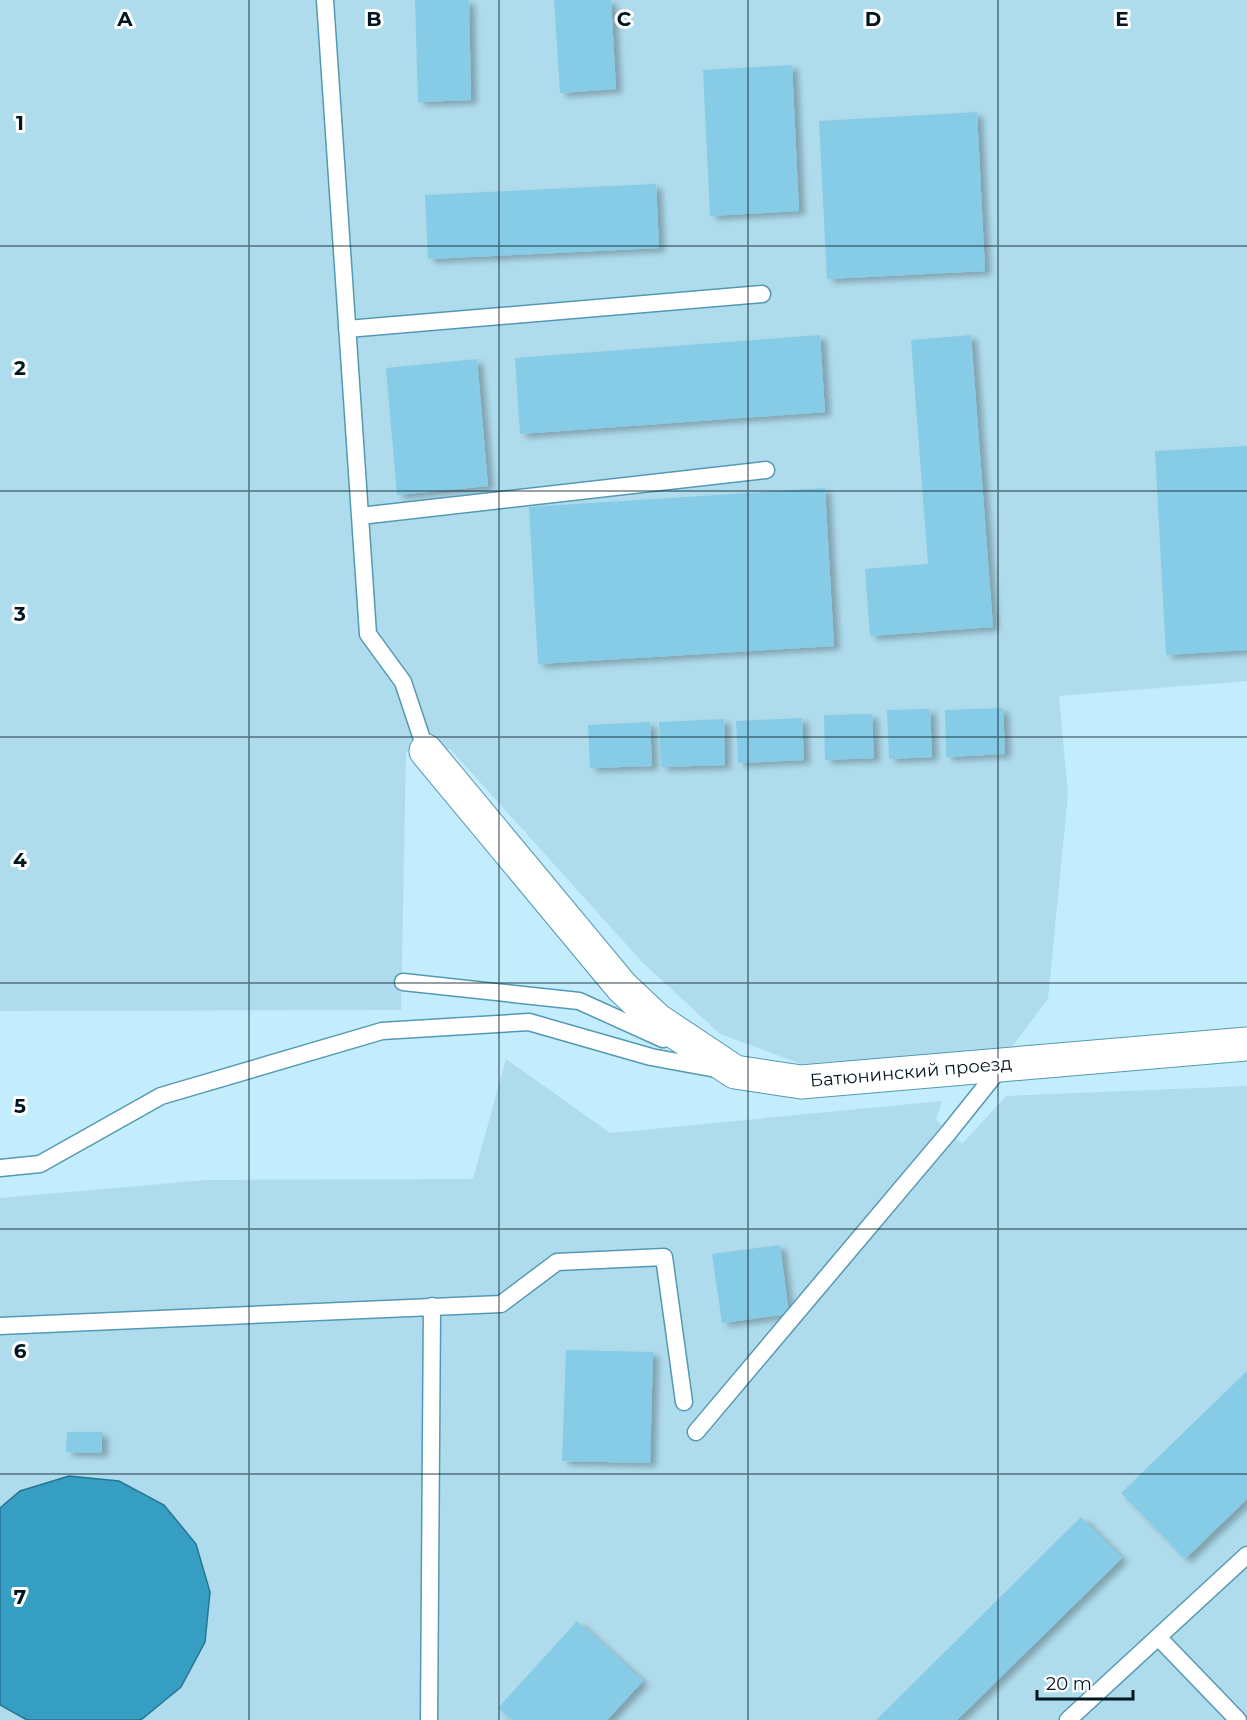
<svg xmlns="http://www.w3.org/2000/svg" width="1247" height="1720" font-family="Montserrat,sans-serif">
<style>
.built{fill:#afdced}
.water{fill:#369ec2;stroke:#267591;stroke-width:1.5}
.building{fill:#86cce7;filter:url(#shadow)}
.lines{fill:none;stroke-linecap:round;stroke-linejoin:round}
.service-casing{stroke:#5499b3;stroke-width:19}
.minor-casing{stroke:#5499b3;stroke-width:35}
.service{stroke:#fff;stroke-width:16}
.minor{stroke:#fff;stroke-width:33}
.grid{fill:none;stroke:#001620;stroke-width:1.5;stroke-opacity:0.55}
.labels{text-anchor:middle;stroke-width:6;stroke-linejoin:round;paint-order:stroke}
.street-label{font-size:18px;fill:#001620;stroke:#fff}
.grid-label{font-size:20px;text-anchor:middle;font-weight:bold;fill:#001620;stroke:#fff;stroke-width:6;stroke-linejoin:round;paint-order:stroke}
</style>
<defs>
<filter id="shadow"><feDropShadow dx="6" dy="4" stdDeviation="3" flood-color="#0004"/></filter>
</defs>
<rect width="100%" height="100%" fill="#c3ecfd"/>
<!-- built -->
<path class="built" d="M 0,0 L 1247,0 L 1247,681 L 1059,696 L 1068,794 L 1048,999 L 1008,1052 L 801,1064 L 720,1034 L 642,962 L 450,749 L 406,752 L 401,1010 L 0,1011 Z
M 506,1059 L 610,1133 L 942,1101 L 936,1120 L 962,1144 L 1006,1096 L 1247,1086 L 1247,1720 L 0,1720 L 0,1198 L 206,1180 L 473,1179 Z"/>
<!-- water -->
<path class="water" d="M 69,1476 L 119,1481 L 164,1505 L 196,1544 L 210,1592 L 205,1642 L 181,1687 L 142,1719 L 138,1720 L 27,1720 L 0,1705 L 0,1508 L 20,1491 Z"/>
<!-- building -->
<path class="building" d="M 415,0 L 469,0 L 471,100 L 418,102 Z
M 554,0 L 611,0 L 616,89 L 560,93 Z
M 792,65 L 799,211 L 710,216 L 703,70 Z
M 977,112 L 985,271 L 827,279 L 819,121 Z
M 656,184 L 659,248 L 428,259 L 425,195 Z
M 820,335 L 825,412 L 520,434 L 515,358 Z
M 971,335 L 993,627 L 870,636 L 865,569 L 928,564 L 911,340 Z
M 477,359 L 488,486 L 397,495 L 386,368 Z
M 1247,446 L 1247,650 L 1166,655 L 1155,451 Z
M 825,488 L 834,646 L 538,664 L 529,507 Z
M 1003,708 L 1005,754 L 946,757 L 945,710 Z
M 930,709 L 932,757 L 889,759 L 887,710 Z
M 872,714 L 874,758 L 825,760 L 824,715 Z
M 802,718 L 804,760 L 738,763 L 736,721 Z
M 724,719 L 725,765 L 661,767 L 659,722 Z
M 650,722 L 652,766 L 590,768 L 588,725 Z
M 780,1245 L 789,1314 L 722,1323 L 712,1254 Z
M 566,1350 L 653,1352 L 650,1463 L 562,1461 Z
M 1247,1371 L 1247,1499 L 1185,1559 L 1121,1493 Z
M 67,1432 L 102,1432 L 102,1453 L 66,1452 Z
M 1081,1517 L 1122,1558 L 957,1720 L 876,1720 Z
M 577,1621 L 643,1681 L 607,1720 L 512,1720 L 498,1708 Z"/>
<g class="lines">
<!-- service casing -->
<g class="service-casing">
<path id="service" d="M 325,0 L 368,634 L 403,682 L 426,751
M 347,329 L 762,294
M 360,516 L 766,470
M 403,982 L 579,1001 L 663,1039
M 0,1168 L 40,1164 L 161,1096 L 382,1031 L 529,1022 L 651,1057 L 716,1069
M 0,1326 L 501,1304 L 557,1262 L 664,1257 L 684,1402
M 696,1432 L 949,1132 L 1001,1067
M 1158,1637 L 1238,1720
M 429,1720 L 432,1306
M 1068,1720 L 1247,1555"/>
</g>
<!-- minor casing -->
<g class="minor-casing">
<path id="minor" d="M 426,751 L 622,987 L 657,1020 L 735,1072 L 801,1082 L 1247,1044"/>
</g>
<!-- service -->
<use href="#service" class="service"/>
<!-- minor -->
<use href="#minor" class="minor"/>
</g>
<!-- grid -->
<path class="grid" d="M 249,0 L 249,1720M 499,0 L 499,1720M 748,0 L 748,1720M 998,0 L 998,1720M 0,246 L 1247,246M 0,491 L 1247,491M 0,737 L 1247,737M 0,983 L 1247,983M 0,1229 L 1247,1229M 0,1474 L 1247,1474"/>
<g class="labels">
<!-- street labels -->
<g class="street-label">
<text transform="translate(911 1072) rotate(-5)" y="6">Батюнинский проезд</text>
</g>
</g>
<g class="grid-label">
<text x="125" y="26">A</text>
<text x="374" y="26">B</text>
<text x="624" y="26">C</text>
<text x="873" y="26">D</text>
<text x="1122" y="26">E</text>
<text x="20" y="130">1</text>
<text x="20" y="375">2</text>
<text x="20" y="621">3</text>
<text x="20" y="867">4</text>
<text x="20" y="1113">5</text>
<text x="20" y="1358">6</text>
<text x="20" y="1604">7</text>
</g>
<!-- scale -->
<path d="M1037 1690v9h96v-9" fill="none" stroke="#001620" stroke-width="3"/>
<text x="1046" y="1690" font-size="18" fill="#001620" stroke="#ffffff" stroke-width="4.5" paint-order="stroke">20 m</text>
</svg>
